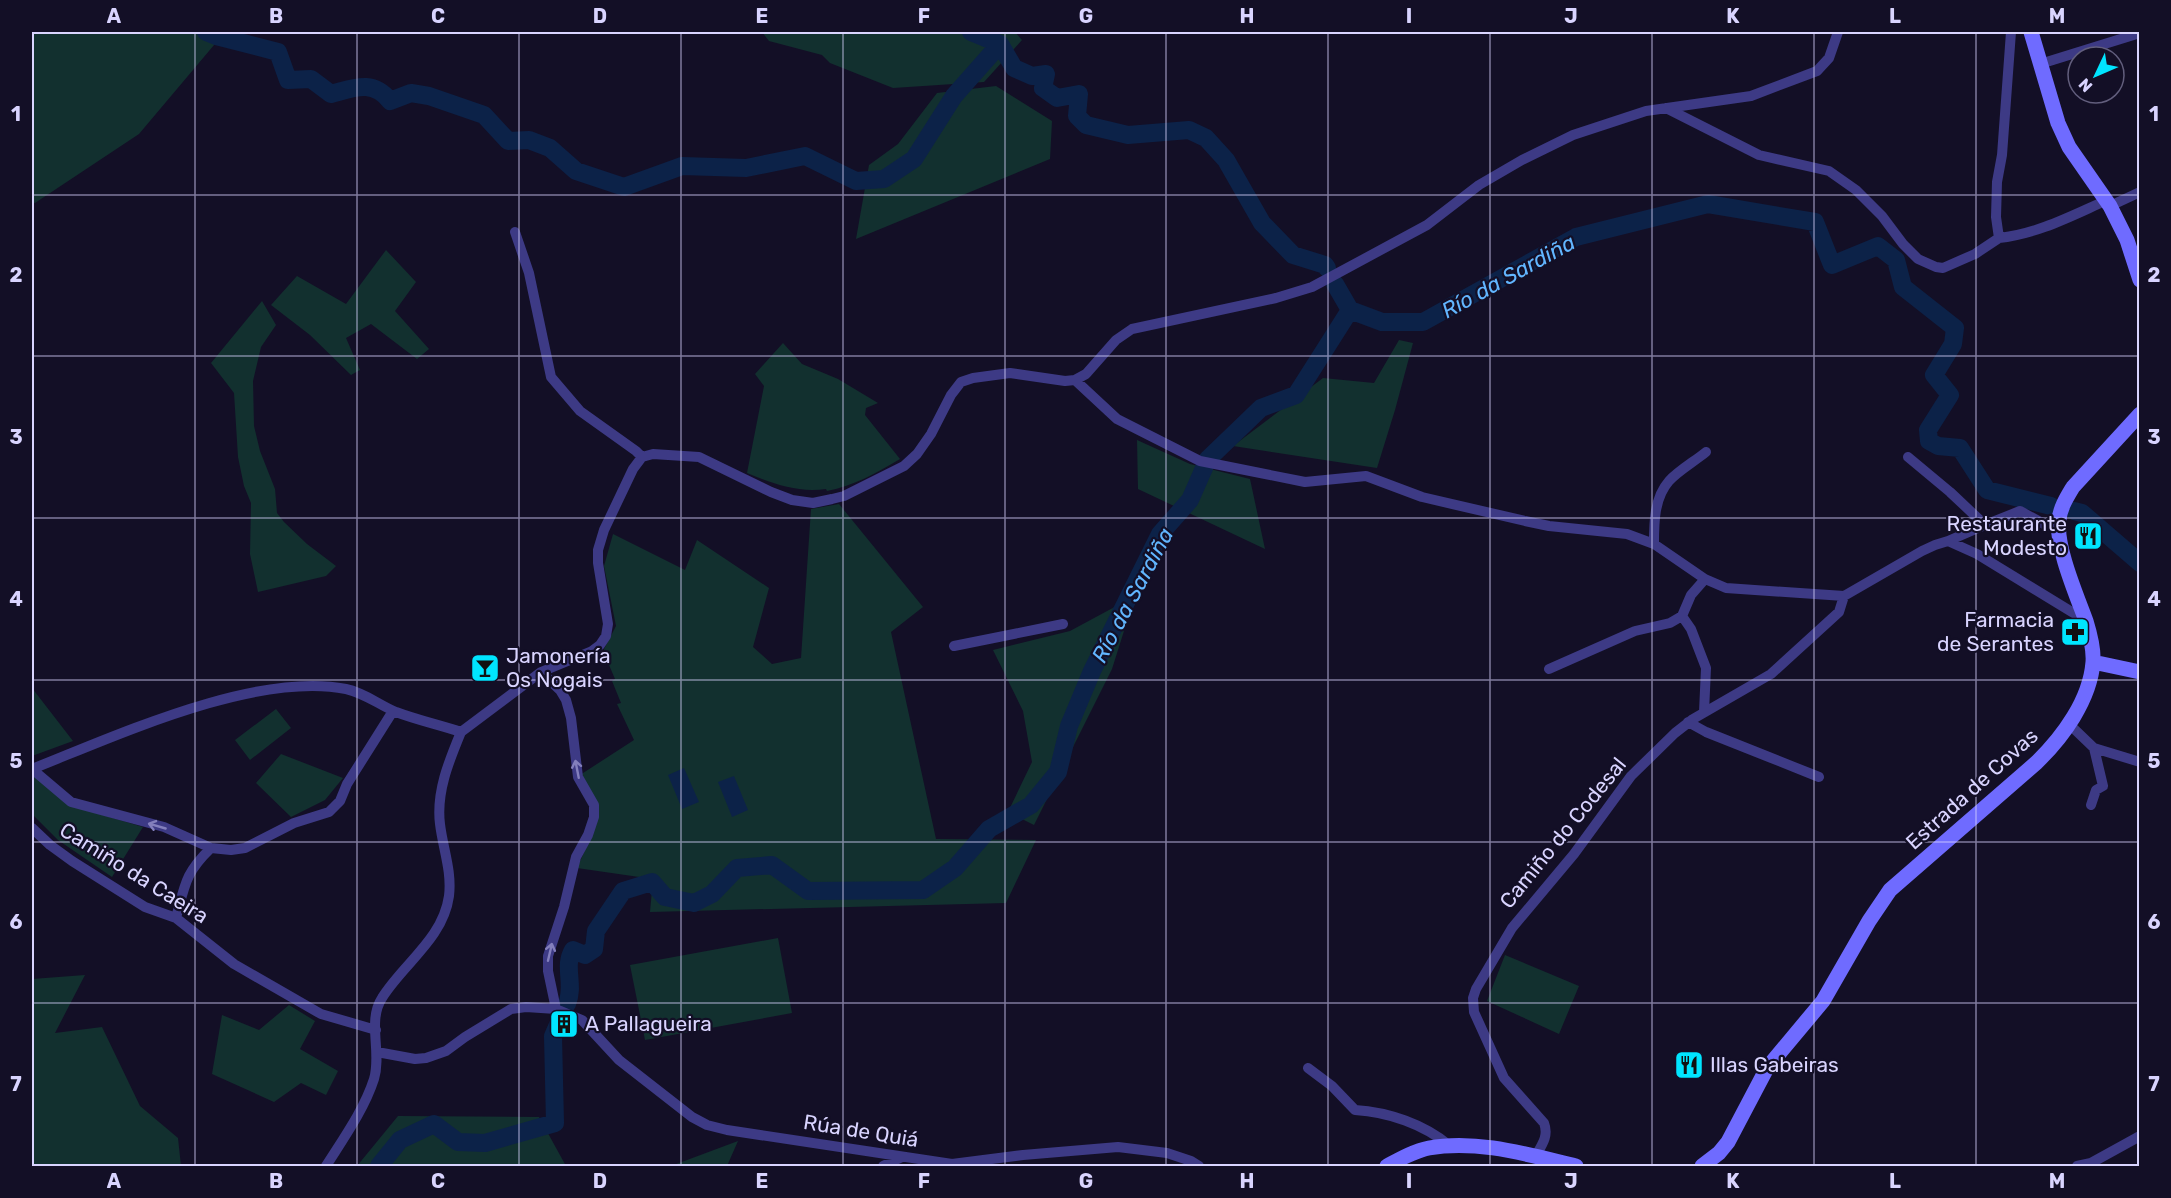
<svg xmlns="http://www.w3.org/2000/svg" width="2171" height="1198" font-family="Rubik,sans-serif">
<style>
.green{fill:#12302f}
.water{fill:#0c2248}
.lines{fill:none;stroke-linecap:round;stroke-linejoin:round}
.river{stroke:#0c2248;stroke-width:18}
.minor{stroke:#3d3a85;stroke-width:10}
.secondary{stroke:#6f6bff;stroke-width:15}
.oneway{stroke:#837fbc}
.grid{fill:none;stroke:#d9d4ff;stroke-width:1.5;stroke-opacity:0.55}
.labels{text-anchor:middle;stroke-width:4.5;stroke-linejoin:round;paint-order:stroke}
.poi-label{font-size:21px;fill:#d9d4ff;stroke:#130f26;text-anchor:start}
.street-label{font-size:21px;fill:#d9d4ff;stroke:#130f26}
.water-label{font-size:22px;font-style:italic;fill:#62b6ff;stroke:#130f26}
.neatline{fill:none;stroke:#d9d4ff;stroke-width:2}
.grid-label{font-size:20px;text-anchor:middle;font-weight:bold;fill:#d9d4ff}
</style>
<rect width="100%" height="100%" fill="#130f26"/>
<!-- green -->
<path class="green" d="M 32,32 L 225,32 L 139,134 L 35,203 L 32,202 Z
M 762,32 L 1015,32 L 1022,40 L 984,82 L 893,88 L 830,63 L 822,55 L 769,41 Z
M 996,86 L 1052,121 L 1050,159 L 856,239 L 869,165 L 898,144 L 937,93 Z
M 386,250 L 416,282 L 395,311 L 429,349 L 417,359 L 371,324 L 346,338 L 360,370 L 351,375 L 310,335 L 271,305 L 297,276 L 346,304 Z
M 262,301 L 276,325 L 261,347 L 253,381 L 254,426 L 260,451 L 275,489 L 277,513 L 284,522 L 307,544 L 336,566 L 326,576 L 258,592 L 250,554 L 251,503 L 244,486 L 238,457 L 234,393 L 211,363 Z
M 1399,340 L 1413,343 L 1395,410 L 1377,468 L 1233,446 L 1323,378 L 1374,383 Z
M 783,343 L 802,364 L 838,379 L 878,403 L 866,408 L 865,415 L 900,459 C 876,473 854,486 827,491 L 826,489 C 798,493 773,484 747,473 L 764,386 L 755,374 Z
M 1137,440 L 1190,464 L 1250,479 L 1265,549 L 1138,489 Z
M 839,504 L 923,607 L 891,632 L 936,839 L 1036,840 L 1006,903 L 650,912 L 653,879 L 577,868 L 597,823 L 580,775 L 634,740 L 617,704 L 621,703 L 612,681 L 615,679 L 603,651 L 616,626 L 604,566 L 613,534 L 685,570 L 697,540 L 769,588 L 753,647 L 772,664 L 801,658 L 811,509 Z
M 1135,596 L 1112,669 L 1034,825 L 1008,812 L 1032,762 L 1023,711 L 993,650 L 1070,631 Z
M 32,688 L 73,741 L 32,756 Z
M 276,709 L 291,728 L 250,760 L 235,740 Z
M 281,754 L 343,778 L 325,800 L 291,817 L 256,783 Z
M 35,777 L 69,805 L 143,827 L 112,877 L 58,840 L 32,814 L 32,778 Z
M 778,938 L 792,1013 L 645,1040 L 630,965 Z
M 1505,955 L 1579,986 L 1559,1034 L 1487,1001 Z
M 85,975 L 55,1033 L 102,1027 L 140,1106 L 178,1138 L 181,1166 L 32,1166 L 32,979 Z
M 289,1005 L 315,1021 L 300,1049 L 338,1071 L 326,1095 L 301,1083 L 274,1102 L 212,1074 L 222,1015 L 259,1030 Z
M 398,1116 L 539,1117 L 566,1166 L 357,1166 Z
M 738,1141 L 727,1166 L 671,1166 Z"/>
<!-- water -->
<path class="water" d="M 684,768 L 699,802 L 682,809 L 668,775 Z
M 734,776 L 748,810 L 732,817 L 718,782 Z"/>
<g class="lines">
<!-- river -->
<path class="river" d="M 206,32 L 216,36 L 278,52 L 288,80 L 311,79 L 331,94 C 354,88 373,79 390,101 L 411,93 L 429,96 L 484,115 L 508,141 L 529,140 L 550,148 L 576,171 L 624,187 L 682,166 L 746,168 L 805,156 L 856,181 L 884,179 L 914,159 L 954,96 L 1000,44
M 971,32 L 1000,44 L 1014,68 L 1032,76 L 1046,74 L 1043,88 L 1057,98 L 1079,94 L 1077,116 L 1086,125 L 1128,135 L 1189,130 L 1206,138 L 1226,160 L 1262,223 L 1293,255 L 1325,265 L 1327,268
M 1335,284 L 1350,310
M 2074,511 L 2082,513 L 2140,563
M 567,1004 C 575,984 563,967 573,950 L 585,955 L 594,949 L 596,931 L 623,891 L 652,882 L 665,897 L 694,903 L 712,894 L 737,868 L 772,865 L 808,891 L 923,890 L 955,868 L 989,829 L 1031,805 L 1058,772 L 1069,726 L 1092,671 L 1160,534 L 1190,500 L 1208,459 L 1261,408 L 1296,395 L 1350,310 L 1382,322 L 1423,322 L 1576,237 L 1708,204 L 1815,222 L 1832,265 L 1878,246 L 1896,260 L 1903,287 L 1955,328 L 1953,344 L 1934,375 L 1950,395 L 1928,430 L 1929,441 L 1938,446 L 1960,448 L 1987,490 L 2051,506
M 379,1166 L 400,1140 L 434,1124 L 458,1142 L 485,1143 L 555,1123 L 553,1036 L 560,1020"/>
<!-- minor -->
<path class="minor" d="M 2011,32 L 2002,155 L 1997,182 L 1996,217 L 1999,238 C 2037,234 2071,216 2105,201
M 2040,64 L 2140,33
M 1666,108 L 1759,155 L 1829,171 L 1856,190 L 1882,216 L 1903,244 L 1918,259 L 1936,267 L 1943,268 L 1975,254 L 1999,238
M 2110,206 L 2140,192
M 515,232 L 529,273 L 551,377 L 580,411 L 636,451 L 642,457
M 1075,380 L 1117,419 L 1200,461 L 1305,482 L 1366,476 L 1422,497 L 1525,521 L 1549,526 L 1627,534 L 1654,544 L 1705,579 L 1726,588 L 1844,596 L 1922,551 L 1935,545 L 1948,541 L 1977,554 L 2085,620
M 1908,457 L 1950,492 L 1985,525 L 2020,511 L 2044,524 L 2058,528
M 1948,541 L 1985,525
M 1654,544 C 1654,523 1654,498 1669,481 C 1678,471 1695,461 1706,452
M 1682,616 L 1691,629 L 1706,668 L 1704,712
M 954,646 L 1063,624
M 1549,669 L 1635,631 L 1670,623 L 1682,616 L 1691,595 L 1705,579
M 541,672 L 560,690 L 566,700 L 571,718 L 578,777 L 594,805 L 594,817 L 588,835 L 576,857 L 564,907 L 548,956 L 548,971 L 556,1009
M 1688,722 L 1706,732 L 1819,777
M 2069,724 L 2094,748 L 2140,762
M 32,769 C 116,736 256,671 346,689 C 365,693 379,705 396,712 C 417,720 440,725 461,732 L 541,672 L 592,651 L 600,645 L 606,636 L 608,624 L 598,563 L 598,550 L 604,530 L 633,469 L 642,457 L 653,454 L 699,457 L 771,492 L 792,500 L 813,503 L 832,499 L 844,496 L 904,466 L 917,454 L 931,434 L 951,395 L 961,382 L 973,378 L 1010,373 L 1065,381 L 1075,380 L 1086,374 L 1116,340 L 1132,329 L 1276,298 L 1312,287 L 1427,225 L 1479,185 L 1522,160 L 1573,135 L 1646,111 L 1751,96 L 1817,71 L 1829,58 L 1838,32
M 32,769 L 71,802 L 164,827 L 211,848 L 231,850 L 245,848 L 294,823 L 329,812 L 340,801 L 347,784 L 393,711
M 2091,805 L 2096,790 L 2103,786 L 2094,748
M 32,828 L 50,845 L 72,861 L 145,907 L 176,918 L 234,964 L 321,1014 L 376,1030
M 176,918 C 185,885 185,873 211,848
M 377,1052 L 415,1059 L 426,1058 L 446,1051 L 465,1037 L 511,1009 L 526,1007 L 556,1009 L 582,1020 L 619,1060 L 692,1117 L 707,1125 L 727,1130 L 952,1164 L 1023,1155 L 1118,1147 L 1167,1153 L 1191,1161 L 1199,1166
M 1308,1068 L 1332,1086 L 1355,1110 C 1388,1112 1424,1124 1450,1146
M 1535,1157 C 1542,1145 1549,1136 1544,1123 L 1504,1078 L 1474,1012 L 1473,998 L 1476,989 L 1512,928 L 1574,854 L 1631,776 L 1675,733 L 1693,719 L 1771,674 L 1839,612 L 1844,596
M 326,1166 C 343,1139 364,1110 374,1079 C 382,1053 367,1021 382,998 C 403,964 443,939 449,896 C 452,871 443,849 440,824 C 436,792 449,761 461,732
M 883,1166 L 902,1157
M 2077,1166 L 2091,1163 L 2140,1136"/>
<!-- secondary -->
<path class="secondary" d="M 2031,32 L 2058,123 L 2069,147 L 2110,206 L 2127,240 L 2140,280
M 2093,662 L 2140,672
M 1387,1166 C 1400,1159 1414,1151 1429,1148 C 1477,1139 1529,1155 1576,1166
M 1702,1166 L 1719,1153 L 1728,1142 L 1767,1068 L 1823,1001 L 1869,921 L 1890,890 L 2036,763 C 2063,737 2090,700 2093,662 C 2094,648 2090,634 2086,621 C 2077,596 2055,546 2059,520 C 2060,508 2067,497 2073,487 L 2140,414"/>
</g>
<!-- one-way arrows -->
<defs><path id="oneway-shaft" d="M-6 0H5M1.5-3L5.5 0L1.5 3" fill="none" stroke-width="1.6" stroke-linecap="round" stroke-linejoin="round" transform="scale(1.5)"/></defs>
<g class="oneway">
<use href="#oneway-shaft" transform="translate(577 769) rotate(-101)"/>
<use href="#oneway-shaft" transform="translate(157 826) rotate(-164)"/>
<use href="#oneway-shaft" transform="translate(550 952) rotate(-77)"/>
</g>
<!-- grid -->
<path class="grid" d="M 195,32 L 195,1166M 357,32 L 357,1166M 519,32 L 519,1166M 681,32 L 681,1166M 843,32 L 843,1166M 1005,32 L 1005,1166M 1166,32 L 1166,1166M 1328,32 L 1328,1166M 1490,32 L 1490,1166M 1652,32 L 1652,1166M 1814,32 L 1814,1166M 1976,32 L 1976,1166M 32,195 L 2140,195M 32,356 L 2140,356M 32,518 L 2140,518M 32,680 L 2140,680M 32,842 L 2140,842M 32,1003 L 2140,1003"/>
<!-- icons -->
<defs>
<g id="restaurant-square" transform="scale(1.5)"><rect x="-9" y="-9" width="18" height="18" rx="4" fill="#00e5ff" stroke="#130f26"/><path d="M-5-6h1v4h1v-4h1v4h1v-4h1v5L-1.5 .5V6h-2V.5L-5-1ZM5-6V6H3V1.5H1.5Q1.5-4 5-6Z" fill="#111"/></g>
<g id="pharmacy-square" transform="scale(1.5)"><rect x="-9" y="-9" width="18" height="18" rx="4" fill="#00e5ff" stroke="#130f26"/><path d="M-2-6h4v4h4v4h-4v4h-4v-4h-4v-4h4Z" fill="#111"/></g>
<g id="bar-square" transform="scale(1.5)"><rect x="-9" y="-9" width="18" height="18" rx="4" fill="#00e5ff" stroke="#130f26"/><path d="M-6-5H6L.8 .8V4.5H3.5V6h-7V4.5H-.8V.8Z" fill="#111"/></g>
<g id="building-square" transform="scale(1.5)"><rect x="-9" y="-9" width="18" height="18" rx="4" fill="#00e5ff" stroke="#130f26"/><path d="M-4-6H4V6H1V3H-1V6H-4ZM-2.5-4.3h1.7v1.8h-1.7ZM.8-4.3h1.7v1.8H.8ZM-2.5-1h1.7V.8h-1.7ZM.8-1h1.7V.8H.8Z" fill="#111"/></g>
</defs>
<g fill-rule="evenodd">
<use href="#restaurant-square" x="2088" y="536"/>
<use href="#pharmacy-square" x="2075" y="632"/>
<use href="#bar-square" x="485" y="668"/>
<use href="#building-square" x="564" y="1024"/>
<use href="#restaurant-square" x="1689" y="1065"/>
</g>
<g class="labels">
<!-- poi labels -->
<g class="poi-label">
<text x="2067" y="531" text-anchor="end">Restaurante<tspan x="2067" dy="24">Modesto</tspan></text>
<text x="2054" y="627" text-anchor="end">Farmacia<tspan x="2054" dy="24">de Serantes</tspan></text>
<text x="506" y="663">Jamonería<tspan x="506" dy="24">Os Nogais</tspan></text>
<text x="585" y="1031">A Pallagueira</text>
<text x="1710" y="1072">Illas Gabeiras</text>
</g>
<!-- street labels -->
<g class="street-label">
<text transform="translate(1972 789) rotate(-42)" y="7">Estrada de Covas</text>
<text transform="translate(1563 833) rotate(-51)" y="7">Camiño do Codesal</text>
<text transform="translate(134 873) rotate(32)" y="7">Camiño da Caeira</text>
<text transform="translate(861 1131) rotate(9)" y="7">Rúa de Quiá</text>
</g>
<!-- water labels -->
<g class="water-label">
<text transform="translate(1508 276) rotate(-29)" y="8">Río da Sardiña</text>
<text transform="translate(1132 595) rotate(-62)" y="8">Río da Sardiña</text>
</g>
</g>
<!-- border -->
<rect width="2171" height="1198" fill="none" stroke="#130f26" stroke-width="66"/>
<!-- north arrow -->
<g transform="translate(2096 75) rotate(226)"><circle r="28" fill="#130f26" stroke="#625e7d" stroke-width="1.5"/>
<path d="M0-4.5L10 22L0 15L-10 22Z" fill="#00e5ff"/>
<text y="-9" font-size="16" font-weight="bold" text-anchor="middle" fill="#d9d4ff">N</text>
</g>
<rect x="33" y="33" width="2105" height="1132" class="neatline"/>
<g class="grid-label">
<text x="114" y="23">A</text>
<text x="276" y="23">B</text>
<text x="438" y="23">C</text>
<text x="600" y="23">D</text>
<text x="762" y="23">E</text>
<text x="924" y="23">F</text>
<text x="1086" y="23">G</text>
<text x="1247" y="23">H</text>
<text x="1409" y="23">I</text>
<text x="1571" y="23">J</text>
<text x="1733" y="23">K</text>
<text x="1895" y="23">L</text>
<text x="2057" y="23">M</text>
<text x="16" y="121">1</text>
<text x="2154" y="121">1</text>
<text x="16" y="282">2</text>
<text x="2154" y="282">2</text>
<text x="16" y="444">3</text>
<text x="2154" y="444">3</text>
<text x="16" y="606">4</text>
<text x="2154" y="606">4</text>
<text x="16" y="768">5</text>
<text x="2154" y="768">5</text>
<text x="16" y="929">6</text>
<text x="2154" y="929">6</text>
<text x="16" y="1091">7</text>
<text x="2154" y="1091">7</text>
<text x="114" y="1188">A</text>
<text x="276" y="1188">B</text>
<text x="438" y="1188">C</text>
<text x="600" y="1188">D</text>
<text x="762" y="1188">E</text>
<text x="924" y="1188">F</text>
<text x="1086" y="1188">G</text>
<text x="1247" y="1188">H</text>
<text x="1409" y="1188">I</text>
<text x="1571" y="1188">J</text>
<text x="1733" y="1188">K</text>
<text x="1895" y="1188">L</text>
<text x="2057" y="1188">M</text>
</g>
</svg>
